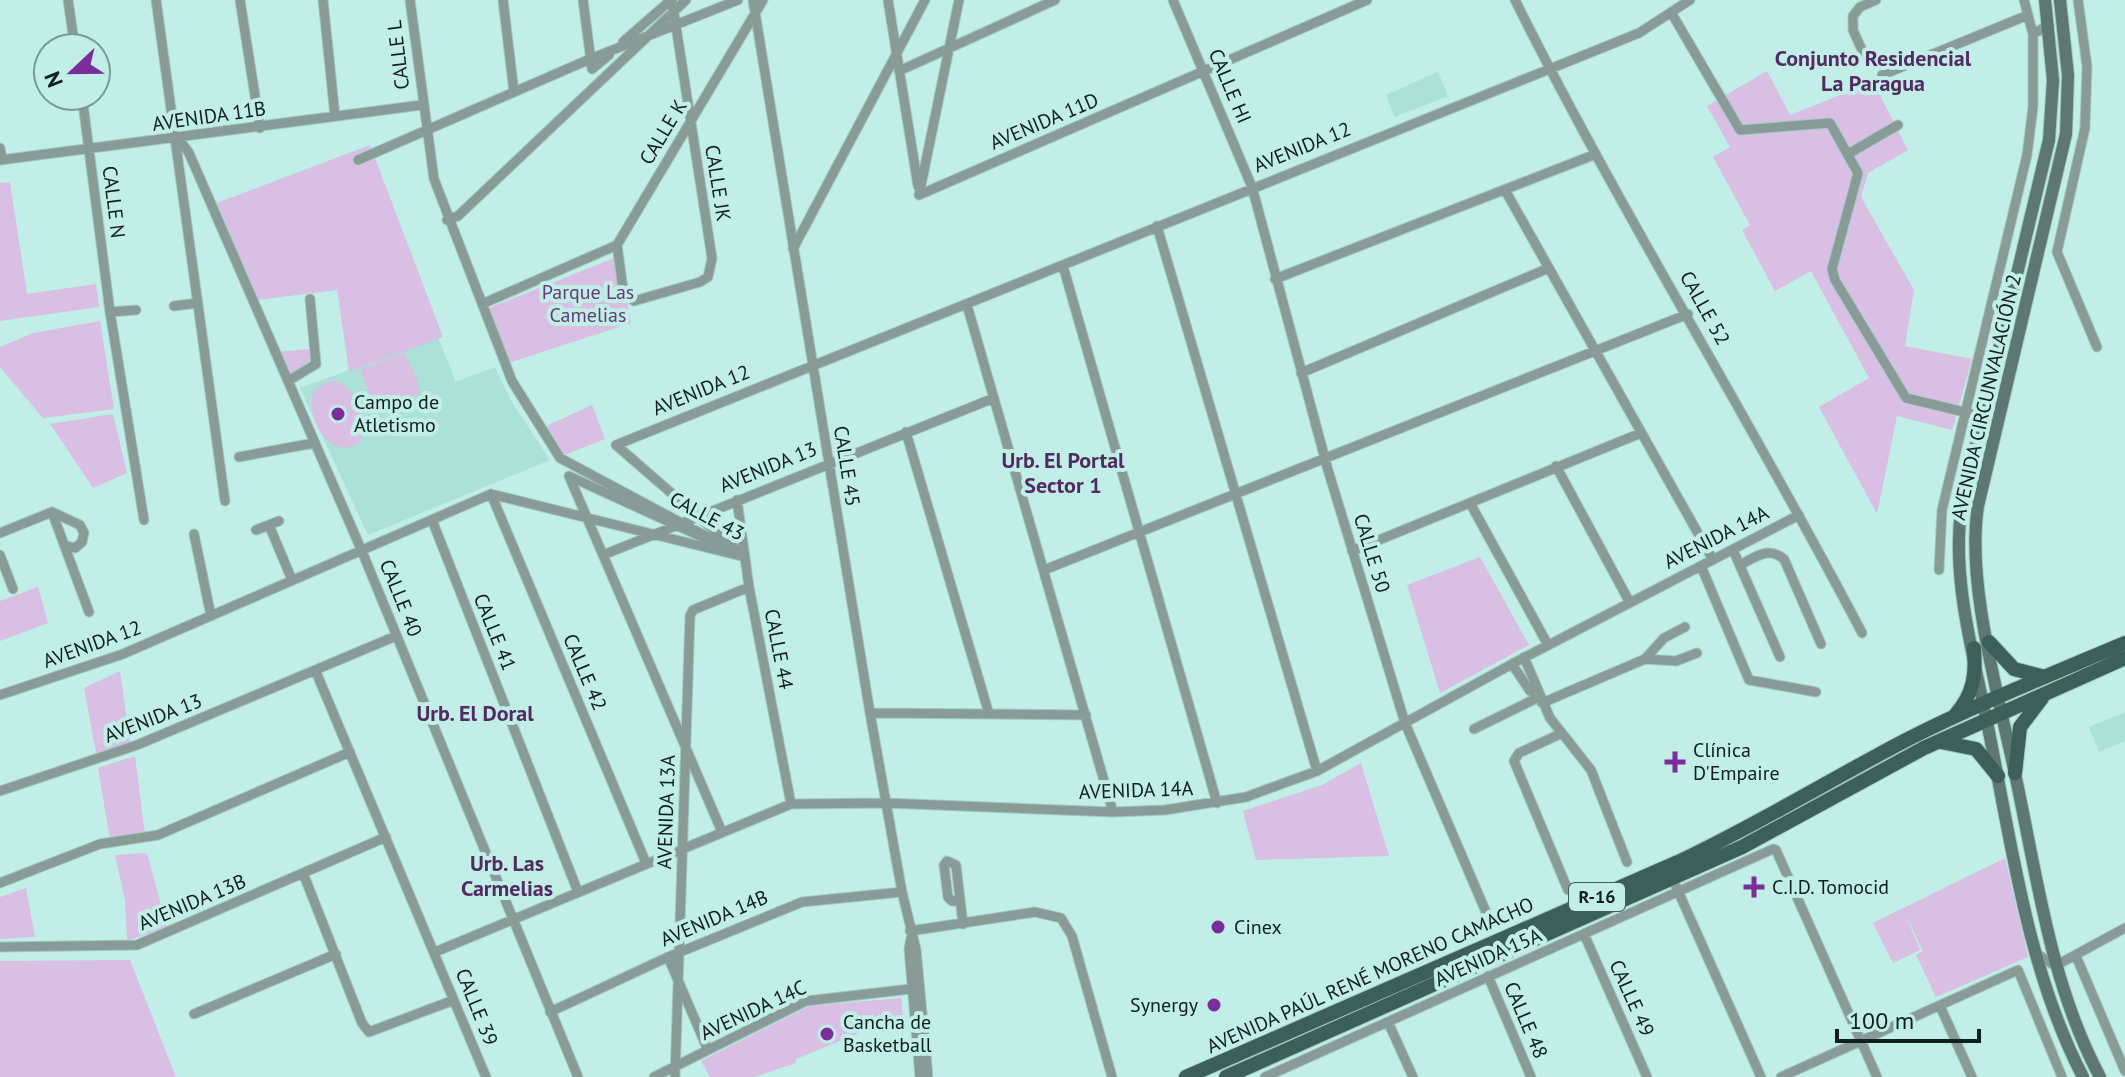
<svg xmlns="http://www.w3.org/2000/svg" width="2125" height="1077" font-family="'PT Sans',sans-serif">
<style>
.built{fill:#ace1d7}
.green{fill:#d8bfe3}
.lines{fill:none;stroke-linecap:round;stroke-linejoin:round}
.minor-casing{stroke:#a1c9c2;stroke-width:11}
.secondary-casing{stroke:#a1c9c2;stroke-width:14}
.primary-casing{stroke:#a1c9c2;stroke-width:16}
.minor{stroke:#889b97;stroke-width:9}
.secondary{stroke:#5d7873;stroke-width:12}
.primary{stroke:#3d5f59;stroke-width:14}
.poi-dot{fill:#7d2c9c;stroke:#c1eee6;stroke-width:3}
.labels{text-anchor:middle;stroke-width:8;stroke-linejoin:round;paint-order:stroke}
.shield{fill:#c1eee6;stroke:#445d59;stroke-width:2}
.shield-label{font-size:18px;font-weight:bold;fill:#0e1f1c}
.street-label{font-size:20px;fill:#0e1f1c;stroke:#c1eee6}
.park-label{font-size:20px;fill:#653a77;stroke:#c1eee6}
.poi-label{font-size:20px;fill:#0e1f1c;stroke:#c1eee6;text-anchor:start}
.neighbourhood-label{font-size:22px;font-weight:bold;fill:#512b61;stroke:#c1eee6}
</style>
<rect width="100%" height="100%" fill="#c1eee6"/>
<!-- built -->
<path class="built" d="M 1438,72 L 1448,96 L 1395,117 L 1386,95 Z
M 438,338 L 456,382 L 495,367 L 510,399 L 550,460 L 368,535 L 300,388 Z
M 2125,712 L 2125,741 L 2099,752 L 2089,727 Z"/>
<!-- green -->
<path class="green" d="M 1767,71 L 1790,115 L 1873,82 L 1908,150 L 1868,173 L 1861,197 L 1914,290 L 1905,346 L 1972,359 L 1952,430 L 1897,416 L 1877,514 L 1819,407 L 1869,378 L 1811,271 L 1775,291 L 1742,230 L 1750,225 L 1713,157 L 1730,147 L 1707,106 Z
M 370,145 L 443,337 L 349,372 L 337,290 L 257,300 L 217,203 Z
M 10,182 L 27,294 L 96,284 L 99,307 L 0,321 L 0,183 Z
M 619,256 L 631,323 L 506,364 L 484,310 Z
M 100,321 L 114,409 L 43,418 L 0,367 L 0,347 L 33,333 Z
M 310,349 L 312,371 L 289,382 L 276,352 Z
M 404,353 L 417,379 L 420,394 L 377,412 L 360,370 Z
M 331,381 C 356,381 371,423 359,443 C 327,463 303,412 315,389 Z
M 592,405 L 605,439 L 562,456 L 544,427 Z
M 113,414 L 127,473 L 93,488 L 50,424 Z
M 1480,557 L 1529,645 L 1440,693 L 1407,585 Z
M 38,587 L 48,623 L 0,641 L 0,601 Z
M 120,671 L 130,742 L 96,753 L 84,688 Z
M 135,756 L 145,835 L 110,840 L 98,768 Z
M 1361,763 L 1389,856 L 1256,860 L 1243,811 L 1322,785 Z
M 147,853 L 167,927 L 127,941 L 125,900 L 115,855 Z
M 2005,858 L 2028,957 L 1936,997 L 1916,955 L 1923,951 L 1905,914 L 1920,950 L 1893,963 L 1873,923 Z
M 26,888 L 35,937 L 0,939 L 0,897 Z
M 130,960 L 176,1077 L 0,1077 L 0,961 Z
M 901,998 L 903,1015 L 796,1059 L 796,1063 L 754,1077 L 710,1077 L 701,1061 L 809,1006 Z"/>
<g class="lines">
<!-- minor casing -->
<g class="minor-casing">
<path id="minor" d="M 68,0 L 75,48
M 156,0 L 225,501
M 240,0 L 260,128
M 323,0 L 335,116
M 410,0 L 434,179 L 512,381 L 560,458 L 730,549
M 503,0 L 514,92
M 583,0 L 592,69 L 609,55
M 672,0 L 677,33 L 712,258 L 708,277 L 700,282 L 634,301 L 623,289 L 617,245 L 763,0
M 753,0 L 870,713 L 902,892 L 916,949 L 928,1077
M 888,0 L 918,186
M 959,0 L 919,195 L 1367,0
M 1173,0 L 1252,187 L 1328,470 L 1405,723 L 1489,919
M 1515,0 C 1622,215 1751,420 1862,633
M 2024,0 L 2033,34
M 2078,0 L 2087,66 L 2085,128 L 2057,252 L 2097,347
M 1672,14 L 1740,130 L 1830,123 L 1858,173 L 1832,269 L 1835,280 L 1906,398 L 1985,417
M 623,42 L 671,0
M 1866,59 L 1853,30 L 1853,16 L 1860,7 L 1876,0
M 899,71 L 1055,0
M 1882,75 L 2028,15
M 82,96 L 110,312 L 144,520
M 178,138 L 189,153 L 361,549 L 578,1077
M 0,148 L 2,160
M 1848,154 L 1898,125
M 0,160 L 422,105
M 358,160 L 590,59 L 738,0
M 1505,190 L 1713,560
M 447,220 L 458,216 L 686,0
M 1157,226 L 1317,771
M 793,249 L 925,0
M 1063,266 L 1217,803
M 1275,279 L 1596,154
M 482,304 L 617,245
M 967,305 L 1113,812
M 174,306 L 198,303
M 110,312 L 136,310
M 1301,373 L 1549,268
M 288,381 L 316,364 L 310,299
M 906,432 L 989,714
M 239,457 L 314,443
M 1556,466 L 1629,601
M 491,494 L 646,863
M 737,500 L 749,587 L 791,804
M 1470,503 L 1548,645
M 52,512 L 80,525 L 84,533 L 82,542 L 75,548 L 64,545
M 432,520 L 578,892
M 279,521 L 269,525 L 292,580
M 256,530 L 269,525
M 0,533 L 52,512 L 89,612
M 194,534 L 211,616
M 1733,550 L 1780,657
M 1352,551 L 1641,433
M 0,555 L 13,589
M 603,555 L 994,398
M 1740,565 C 1756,557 1768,546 1784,559 L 1821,644
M 1701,566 L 1749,680 L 1816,692
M 1044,570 L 1688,314
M 1939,570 L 1942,510 L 2027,155 L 2033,107 L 2033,34 L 2049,25
M 1524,657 L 1550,718 L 1591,770 L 1627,862
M 1645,659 L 1676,661 L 1697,653
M 1512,664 L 1530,691 L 1538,694
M 316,672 L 486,1077
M 0,695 L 123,654 L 491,494 L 745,557 L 616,445 L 1639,33 L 1690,0
M 1542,703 L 1645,659 L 1664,638 L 1685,627
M 870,713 L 1086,715
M 1474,729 L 1539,697
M 1560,734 L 1519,753 L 1514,761 L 1568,890
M 0,791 L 137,745 L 396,636
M 722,832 L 569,476 L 726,548
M 303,873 L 362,1023 L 369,1032 L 454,1000
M 1670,873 L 1761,1077
M 0,883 L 100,844 L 158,835 L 350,752
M 959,901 L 952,901 L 948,897 L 944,865 L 947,861 L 956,865 L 963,924
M 910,931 L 1035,912 L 1061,918 L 1072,936 L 1112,1077
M 1584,934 L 1647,1077
M 911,938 L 909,949 L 920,1077
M 0,947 L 137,945 L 386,837
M 435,952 L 791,804 L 886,803 L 1113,812 L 1165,810 L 1246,797 L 1317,771 L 1512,664 L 1799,515
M 2036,953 L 2055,966 L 2125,928
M 2076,956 L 2125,1071
M 668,957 L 708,1050
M 1488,976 L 1531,1077
M 1940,1006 L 1972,1077
M 550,1012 L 668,957 L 802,902 L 902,892
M 194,1014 L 336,954
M 1388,1022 L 1413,1077
M 654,1077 L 806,1001 L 919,988
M 675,1077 L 690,616 L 693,610 L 749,587
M 1265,1077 L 1773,849 L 1776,850 L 1877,1077
M 1781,1077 L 2018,970 L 2062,1077"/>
</g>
<!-- secondary casing -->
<g class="secondary-casing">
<path id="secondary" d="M 2045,0 L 2053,80 L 2049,140 L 1962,504 C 1950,578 1975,660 1989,732 C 2012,847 2028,971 2083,1077
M 2060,0 L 2068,75 L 2066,134 L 1978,506 C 1966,582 1998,693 2014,769 C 2037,874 2049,981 2100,1077"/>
</g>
<!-- primary casing -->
<g class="primary-casing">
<path id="primary" d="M 1989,642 L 2014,669 L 2045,677
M 1956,714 C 1974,693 1976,675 1974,648
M 1941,742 L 1976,749 L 1998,776
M 2015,773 L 2020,727 L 2042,698
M 1186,1077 L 1678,862 C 1757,825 1831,779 1908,739 C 1979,703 2052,674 2125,643
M 1226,1077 L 1742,847 L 1924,748 L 2125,658"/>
</g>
<!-- minor -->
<use href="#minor" class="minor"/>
<!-- secondary -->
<use href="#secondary" class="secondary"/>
<!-- primary -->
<use href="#primary" class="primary"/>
</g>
<!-- markers -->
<g class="poi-dot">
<circle cx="338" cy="414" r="8"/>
<path d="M1671 750h8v8h8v8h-8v8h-8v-8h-8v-8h8z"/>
<path d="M1750 875h8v8h8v8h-8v8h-8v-8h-8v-8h8z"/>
<circle cx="1218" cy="927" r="8"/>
<circle cx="1214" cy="1005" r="8"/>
<circle cx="827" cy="1034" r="8"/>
</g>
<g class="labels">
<!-- shield labels -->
<rect class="shield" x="1569" y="883" width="56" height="28" rx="6"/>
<g class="shield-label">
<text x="1597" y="903">R-16</text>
</g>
<!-- street labels -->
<g class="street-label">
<text transform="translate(398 55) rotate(-97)" y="7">CALLE L</text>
<text transform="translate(1230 86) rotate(67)" y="7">CALLE HI</text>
<text transform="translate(209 116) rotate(-8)" y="7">AVENIDA 11B</text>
<text transform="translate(1044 121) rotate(-23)" y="7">AVENIDA 11D</text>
<text transform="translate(663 132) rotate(-59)" y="7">CALLE K</text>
<text transform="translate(1302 147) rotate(-22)" y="7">AVENIDA 12</text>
<text transform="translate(718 183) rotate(81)" y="7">CALLE JK</text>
<text transform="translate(114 202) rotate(83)" y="7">CALLE N</text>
<text transform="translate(1705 308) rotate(61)" y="7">CALLE 52</text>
<text transform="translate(701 390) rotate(-22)" y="7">AVENIDA 12</text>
<text transform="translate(1986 397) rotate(-77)" y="7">AVENIDA CIRCUNVALACIÓN 2</text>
<text transform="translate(847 466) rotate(81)" y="7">CALLE 45</text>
<text transform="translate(768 467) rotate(-22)" y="7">AVENIDA 13</text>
<text transform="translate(707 516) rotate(28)" y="7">CALLE 43</text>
<text transform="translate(1716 537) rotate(-27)" y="7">AVENIDA 14A</text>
<text transform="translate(1372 553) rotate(73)" y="7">CALLE 50</text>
<text transform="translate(401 598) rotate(68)" y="7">CALLE 40</text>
<text transform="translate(495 632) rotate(68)" y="7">CALLE 41</text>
<text transform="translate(92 644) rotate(-20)" y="7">AVENIDA 12</text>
<text transform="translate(779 649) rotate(79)" y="7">CALLE 44</text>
<text transform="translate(585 672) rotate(67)" y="7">CALLE 42</text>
<text transform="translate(153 718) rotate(-21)" y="7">AVENIDA 13</text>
<text transform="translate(1136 790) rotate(-2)" y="7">AVENIDA 14A</text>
<text transform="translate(666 812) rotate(-88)" y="7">AVENIDA 13A</text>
<text transform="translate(192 902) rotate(-23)" y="7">AVENIDA 13B</text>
<text transform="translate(714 918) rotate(-23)" y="7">AVENIDA 14B</text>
<text transform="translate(1488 957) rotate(-24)" y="7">AVENIDA 15A</text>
<text transform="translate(1370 975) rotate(-24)" y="7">AVENIDA PAÚL RENÉ MORENO CAMACHO</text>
<text transform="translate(1632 998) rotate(66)" y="7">CALLE 49</text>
<text transform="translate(477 1007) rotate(68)" y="7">CALLE 39</text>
<text transform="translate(753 1010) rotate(-25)" y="7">AVENIDA 14C</text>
<text transform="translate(1526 1020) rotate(67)" y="7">CALLE 48</text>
</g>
<!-- park labels -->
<g class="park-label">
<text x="588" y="299">Parque Las<tspan x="588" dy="23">Camelias</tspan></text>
</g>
<!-- poi labels -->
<g class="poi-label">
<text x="354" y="409">Campo de<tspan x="354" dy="23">Atletismo</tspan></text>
<text x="1693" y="757">Clínica<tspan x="1693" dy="23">D'Empaire</tspan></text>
<text x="1772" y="894">C.I.D. Tomocid</text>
<text x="1234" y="934">Cinex</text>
<text x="1198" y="1012" text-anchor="end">Synergy</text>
<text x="843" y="1029">Cancha de<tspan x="843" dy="23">Basketball</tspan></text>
</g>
<!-- neighbourhood labels -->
<g class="neighbourhood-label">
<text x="1873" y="66">Conjunto Residencial<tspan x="1873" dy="25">La Paragua</tspan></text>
<text x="1063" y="468">Urb. El Portal<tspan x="1063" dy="25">Sector 1</tspan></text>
<text x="475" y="721">Urb. El Doral</text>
<text x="507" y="871">Urb. Las<tspan x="507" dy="25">Carmelias</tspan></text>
</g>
</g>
<!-- north arrow -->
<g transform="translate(72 72) rotate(248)"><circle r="38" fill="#c1eee6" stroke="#799b95" stroke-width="2"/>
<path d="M0-6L14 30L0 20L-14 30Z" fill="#7d2c9c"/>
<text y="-12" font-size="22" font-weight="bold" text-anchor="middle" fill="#0e1f1c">N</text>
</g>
<!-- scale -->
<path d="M1837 1029v12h142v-12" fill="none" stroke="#0e1f1c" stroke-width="4"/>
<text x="1849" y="1029" font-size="24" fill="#0e1f1c" stroke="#c1eee6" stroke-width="6" paint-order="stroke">100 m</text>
</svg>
